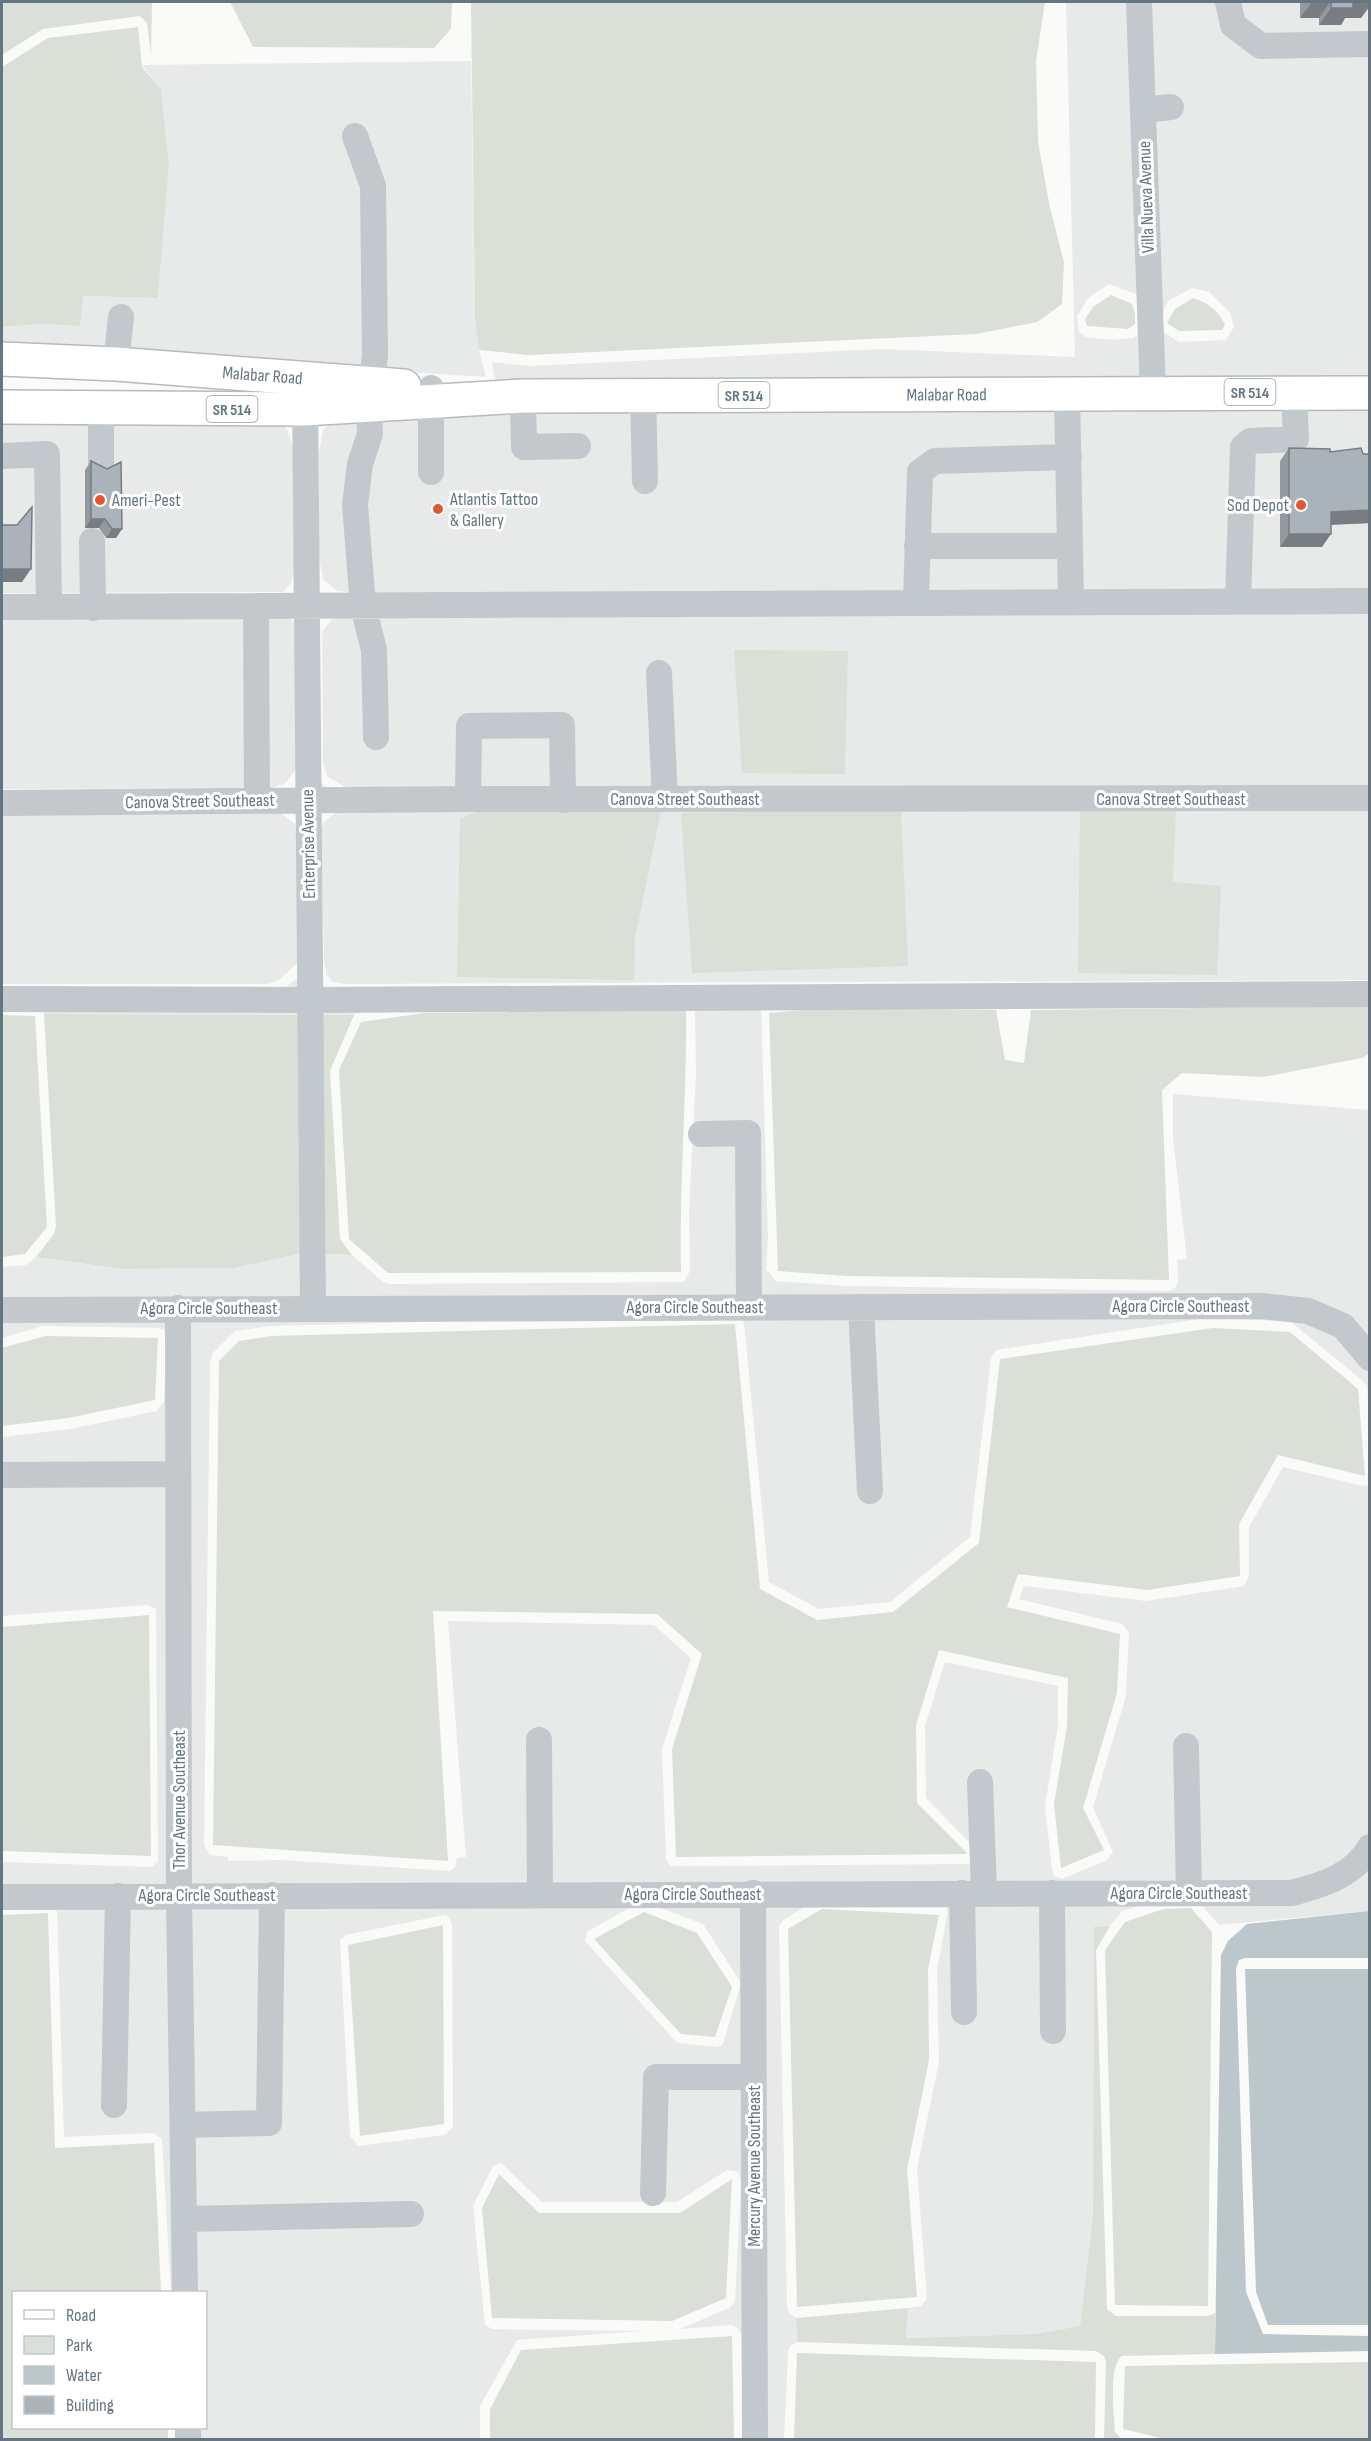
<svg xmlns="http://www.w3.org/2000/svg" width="1371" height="2441" font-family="'Sofia Sans Condensed',sans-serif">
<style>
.built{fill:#e8e9e9;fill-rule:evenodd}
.green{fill:#dadfd7}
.water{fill:#bbc7cb}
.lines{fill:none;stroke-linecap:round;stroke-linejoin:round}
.major-casing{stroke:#b5babe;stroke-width:36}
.minor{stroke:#c3c8cc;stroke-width:26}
.major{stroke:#fff;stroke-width:33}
.wall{fill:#929a9f}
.shaded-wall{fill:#777d82}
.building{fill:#aab3b9;stroke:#777d82;stroke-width:1.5}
.poi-dot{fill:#e4572e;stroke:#fff;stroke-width:2}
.labels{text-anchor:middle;stroke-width:6;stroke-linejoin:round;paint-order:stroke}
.shield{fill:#fff;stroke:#939fa8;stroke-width:1.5}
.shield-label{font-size:16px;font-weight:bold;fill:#657683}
.street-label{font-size:18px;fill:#657683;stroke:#fff}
.poi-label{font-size:18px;fill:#657683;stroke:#fff;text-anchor:start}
</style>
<rect width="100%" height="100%" fill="#fafaf8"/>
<!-- built -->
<path class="built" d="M 1066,2 L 1369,2 L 1369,380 L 495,381 L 492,362 L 529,366 L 881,349 L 1075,357 ZM 1109,284 L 1136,294 L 1141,300 L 1140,333 L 1133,338 L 1113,340 L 1086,337 L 1079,332 L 1077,316 L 1088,298 ZM 1192,288 L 1209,292 L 1230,312 L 1234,327 L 1226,340 L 1179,342 L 1160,330 L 1159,318 L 1168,301 Z
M 471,61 L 475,319 L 479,350 L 486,377 L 2,347 L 2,327 L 42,324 L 79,326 L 83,296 L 158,298 L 169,166 L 161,89 L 142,65 Z
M 1369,405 L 1369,590 L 380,595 L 337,591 L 323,579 L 319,558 L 319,452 L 323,430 L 344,412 Z
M 267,413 L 287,429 L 295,453 L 295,570 L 291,583 L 283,592 L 2,593 L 2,417 Z
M 317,588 L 323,594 L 326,611 L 315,625 L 320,781 L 330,791 L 319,813 L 320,982 L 328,991 L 761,1007 L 768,1236 L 766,1271 L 769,1271 L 775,1281 L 847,1286 L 1169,1291 L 1174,1289 L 1178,1283 L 1177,1260 L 1187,1259 L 1173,1138 L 1173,1094 L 1369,1110 L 1369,1417 L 1367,1386 L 1363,1381 L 1291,1322 L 1212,1317 L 996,1350 L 991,1358 L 970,1537 L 890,1602 L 819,1609 L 769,1582 L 744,1323 L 738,1314 L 271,1326 L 235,1331 L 213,1353 L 210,1361 L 204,1845 L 210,1855 L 228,1857 L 228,1861 L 281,1860 L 450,1871 L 455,1867 L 457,1858 L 466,1857 L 448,1621 L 654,1625 L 691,1658 L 662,1749 L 666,1858 L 670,1866 L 971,1864 L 976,1849 L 926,1798 L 925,1726 L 945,1662 L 1058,1686 L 1058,1725 L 1045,1806 L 1052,1870 L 1054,1876 L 1062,1879 L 1107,1860 L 1113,1852 L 1093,1807 L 1126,1696 L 1129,1632 L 1122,1624 L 1019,1599 L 1024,1586 L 1146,1601 L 1244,1586 L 1249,1576 L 1249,1527 L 1283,1467 L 1363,1486 L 1369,1485 L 1369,1911 L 1219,1925 L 1198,1901 L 1160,1899 L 1122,1911 L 1110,1926 L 1094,1927 L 1093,2215 L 1080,2326 L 1035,2334 L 906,2338 L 908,2308 L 921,2306 L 927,2299 L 917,2169 L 939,2062 L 937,1970 L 948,1911 L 945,1906 L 817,1899 L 783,1920 L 779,1926 L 787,2307 L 789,2313 L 796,2318 L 797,2342 L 790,2346 L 788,2353 L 784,2439 L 744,2439 L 741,2333 L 738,2328 L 732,2325 L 680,2329 L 729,2308 L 735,2302 L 741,2180 L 738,2172 L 727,2170 L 677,2202 L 542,2202 L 501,2163 L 493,2166 L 473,2206 L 485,2325 L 492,2329 L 642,2331 L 517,2340 L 480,2406 L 480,2439 L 178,2439 L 177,2428 L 206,2428 L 206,2292 L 171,2292 L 162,2139 L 154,2133 L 64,2137 L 57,1912 L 55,1906 L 2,1904 L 2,1862 L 151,1867 L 158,1862 L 156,1609 L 148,1605 L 2,1616 L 2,1437 L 70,1429 L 157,1411 L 164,1401 L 167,1339 L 164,1330 L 158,1328 L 43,1326 L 2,1338 L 2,1267 L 26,1265 L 36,1257 L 122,1269 L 235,1268 L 302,1253 L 352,1255 L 383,1282 L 389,1284 L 684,1282 L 690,1271 L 689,1211 L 696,1073 L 695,1010 L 360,1011 L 354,1015 L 44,1014 L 41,1007 L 285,988 L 299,977 L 307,833 L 289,793 L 302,779 L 308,632 L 283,602 ZM 642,1901 L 703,1924 L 741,1983 L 723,2044 L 717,2047 L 677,2043 L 585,1941 L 588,1931 ZM 444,1915 L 449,1917 L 452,1925 L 453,2127 L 445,2135 L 358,2146 L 350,2136 L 340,1940 L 346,1935 Z
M 1369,611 L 1369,785 L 347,788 L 328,777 L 323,764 L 322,632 L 331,620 L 347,614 Z
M 2,615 L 288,616 L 296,625 L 299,763 L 295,771 L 284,784 L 271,788 L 2,789 Z
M 1369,807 L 1369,980 L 345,984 L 333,982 L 327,975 L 324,961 L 321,829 L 324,822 L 339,810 Z
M 2,810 L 279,812 L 295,824 L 298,836 L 299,961 L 280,979 L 268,984 L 2,984 Z"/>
<!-- green -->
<path class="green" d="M 2,2 L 152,2 L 151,55 L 147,23 L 140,16 L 43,29 L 2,55 Z
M 230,2 L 452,2 L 451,29 L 434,48 L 253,47 Z
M 471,2 L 1045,2 L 1036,61 L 1038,142 L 1050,208 L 1064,262 L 1062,304 L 1037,322 L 976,334 L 529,355 L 479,350 L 475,319 Z
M 138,27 L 142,67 L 161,89 L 169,166 L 158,298 L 83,296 L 80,326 L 42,324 L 2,327 L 2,67 L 48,38 Z
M 1111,295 L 1132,304 L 1135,313 L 1135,324 L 1128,329 L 1087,326 L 1085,319 L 1093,307 Z
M 1193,298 C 1207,302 1219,311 1225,325 L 1222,330 L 1179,331 L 1167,323 L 1175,309 Z
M 734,650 L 848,651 L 845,774 L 742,773 Z
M 1176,809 L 1173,882 L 1221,886 L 1217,975 L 1078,973 L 1080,810 Z
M 901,810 L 908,966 L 692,973 L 681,813 Z
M 661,811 L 635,938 L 634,980 L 457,977 L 460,819 L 476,812 Z
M 1369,1006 L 1369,1054 L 1362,1058 L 1263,1077 L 1182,1073 L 1162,1090 L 1169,1280 L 847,1276 L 778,1271 L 769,1013 L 818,1009 L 996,1010 L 1005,1060 L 1024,1063 L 1031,1010 Z
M 686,1010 C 687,1097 679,1184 681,1272 L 388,1273 L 349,1239 L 339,1070 L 361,1022 L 425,1013 Z
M 44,1014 L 354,1015 L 330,1071 L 340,1239 L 352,1255 L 302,1253 L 235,1268 L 122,1269 L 36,1257 L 54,1234 L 56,1226 Z
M 2,1015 L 35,1016 L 47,1227 L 25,1254 L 2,1257 Z
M 735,1324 L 760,1589 L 817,1620 L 893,1612 L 979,1543 L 1000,1359 L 1213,1328 L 1290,1332 L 1358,1389 L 1365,1476 L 1278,1455 L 1239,1524 L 1240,1576 L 1147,1590 L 1018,1574 L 1007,1607 L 1120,1634 L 1117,1693 L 1083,1808 L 1104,1850 L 1061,1868 L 1054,1804 L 1067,1726 L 1068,1678 L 939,1650 L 916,1725 L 917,1803 L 968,1854 L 676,1857 L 672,1749 L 702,1654 L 657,1614 L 433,1611 L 448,1861 L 213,1845 L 219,1361 L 239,1341 L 271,1336 Z
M 45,1336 L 158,1338 L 155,1400 L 68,1418 L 2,1426 L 2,1348 Z
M 149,1615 L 151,1856 L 2,1851 L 2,1627 Z
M 1191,1908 L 1212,1932 L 1208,2306 L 1115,2305 L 1105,1950 L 1125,1922 L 1163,1909 Z
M 822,1909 L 939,1915 L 928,1969 L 929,2060 L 907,2169 L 917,2297 L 797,2307 L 788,1929 Z
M 644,1912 L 697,1933 L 732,1987 L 715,2037 L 681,2034 L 594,1939 Z
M 48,1913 L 55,2148 L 154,2143 L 161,2292 L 14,2292 L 14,2428 L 168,2428 L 168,2439 L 2,2439 L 2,1915 Z
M 443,1925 L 444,2124 L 360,2136 L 348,1945 Z
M 1110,1926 L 1096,1950 L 1107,2309 L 1116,2316 L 1208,2316 L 1215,2313 L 1215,2354 L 1122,2356 C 1108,2366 1114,2415 1115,2432 L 1122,2439 L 1104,2439 L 1106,2362 L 1104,2356 L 1096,2351 L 797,2342 L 796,2318 L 908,2308 L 906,2338 L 1035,2334 L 1080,2326 L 1093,2215 L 1094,1927 Z
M 499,2174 L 539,2213 L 680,2213 L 732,2179 L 726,2298 L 672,2321 L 492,2318 L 482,2208 Z
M 732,2336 L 734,2439 L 490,2439 L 490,2409 L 521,2350 Z
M 797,2353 L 1096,2362 L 1095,2439 L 794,2439 Z
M 1369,2362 L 1369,2439 L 1169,2440 L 1123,2429 L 1125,2366 Z"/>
<!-- water -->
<path class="water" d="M 1369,1911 L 1369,1958 L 1245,1958 L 1239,1960 L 1236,1969 L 1246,2292 L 1263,2334 L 1369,2336 L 1369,2351 L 1215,2354 L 1221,1955 L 1228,1941 L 1247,1924 Z
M 1245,1969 L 1369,1969 L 1369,2325 L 1268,2325 L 1256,2292 Z"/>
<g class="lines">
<!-- major casing -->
<g class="major-casing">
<g id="major">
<path id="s1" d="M 2,359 L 116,364 L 404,386"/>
<path id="s2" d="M 2,407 L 304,409 L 523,396 L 1370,393"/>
</g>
</g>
<!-- minor -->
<path class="minor" d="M 1139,2 L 1153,393
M 1228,2 L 1233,25 L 1261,46 L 1370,44
M 1143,110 L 1171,107
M 355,136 L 373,186 L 375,355 L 369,406 L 370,434 L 360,464 L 355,505 L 363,606 L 374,650 L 376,737
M 116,364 L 121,317
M 305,391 L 313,1308
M 1067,394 L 1071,602
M 643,395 L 645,481
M 523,396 L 524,447 L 578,446
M 2,456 L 47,454 L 49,607
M 101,463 L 101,407
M 431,472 L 431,388
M 92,541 L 93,608
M 917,546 L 1070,546
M 916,601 L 920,472 L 935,461 L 1069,457
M 1238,601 L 1243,447 L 1250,441 L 1296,439 L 1294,392
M 256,606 L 257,800
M 2,607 L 1370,601
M 659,673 L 665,799
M 468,799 L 469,726 L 562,725 L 563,800
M 2,803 L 468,799 L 1370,798
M 2,999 L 311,1000 L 1370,994
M 701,1134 L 748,1133 L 749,1307
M 861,1307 L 870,1491
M 178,1308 L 179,1895 L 185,2292
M 2,1310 L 1262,1306 L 1308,1311 L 1343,1326 L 1370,1358
M 2,1475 L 178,1474
M 539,1740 L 540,1894
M 1186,1746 L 1189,1893
M 980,1782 L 984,1893
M 753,1893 L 755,2440
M 962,1893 L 964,2012
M 1052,1893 L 1053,2031
M 2,1897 L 1292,1893 C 1321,1885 1354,1876 1370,1847
M 114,2105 L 118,1896
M 183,2125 L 269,2123 L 272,1895
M 653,2193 L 656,2077 L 754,2077
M 184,2219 L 411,2214
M 188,2428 L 188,2440"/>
<!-- major -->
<use href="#major" class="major"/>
</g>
<!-- wall -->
<path class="wall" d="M 1300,2 L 1370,2 L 1361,18 L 1345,18 L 1341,25 L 1319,25 L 1319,18 L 1300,18 Z
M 1289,448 L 1330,452 L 1370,523 L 1331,525 L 1322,547 L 1280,547 L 1280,461 Z
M 91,461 L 116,538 L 106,538 L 99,528 L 85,528 L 85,470 Z"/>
<!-- shaded-wall -->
<path class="shaded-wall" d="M 1312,2 L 1330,2 L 1319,18 L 1300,18 Z
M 1353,2 L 1370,2 L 1370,6 L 1361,18 L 1345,18 L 1341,25 L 1319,25 L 1331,8 Z
M 1370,510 L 1370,523 L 1321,525 L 1331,512 Z
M 91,519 L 105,519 L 99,528 L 85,528 Z
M 112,529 L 122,529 L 116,538 L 106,538 Z
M 1289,534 L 1331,534 L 1322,547 L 1280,547 Z
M 2,569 L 31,569 L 22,582 L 2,582 Z"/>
<!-- building -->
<path class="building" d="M 1331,2 L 1353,2 L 1353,8 L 1331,8 Z
M 1289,448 L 1330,449 L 1330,452 L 1361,448 L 1363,454 L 1370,454 L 1370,510 L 1331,512 L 1331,534 L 1289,534 Z
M 91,461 L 107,469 L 121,462 L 122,529 L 112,529 L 105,519 L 91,519 Z
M 32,507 L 31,569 L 2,569 L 2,525 L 17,525 Z"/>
<!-- markers -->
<g class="poi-dot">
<circle cx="100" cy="500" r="6"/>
<circle cx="1301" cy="505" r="6"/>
<circle cx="438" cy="509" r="6"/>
</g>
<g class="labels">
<!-- shield labels -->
<g class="shield">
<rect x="1224.5" y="379" width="51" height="26" rx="4.5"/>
<rect x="718.5" y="382" width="51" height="26" rx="4.5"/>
<rect x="206.5" y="396" width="51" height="26" rx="4.5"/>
</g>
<g class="shield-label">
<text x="1250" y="398">SR 514</text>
<text x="744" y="401">SR 514</text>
<text x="232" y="415">SR 514</text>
</g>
<!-- street labels -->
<g class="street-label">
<text transform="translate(1146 197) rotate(-92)" y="6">Villa Nueva Avenue</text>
<text dy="6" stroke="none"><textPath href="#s1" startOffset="261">Malabar Road</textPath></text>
<text dy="6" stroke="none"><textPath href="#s2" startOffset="945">Malabar Road</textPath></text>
<text x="685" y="805">Canova Street Southeast</text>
<text x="1171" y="805">Canova Street Southeast</text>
<text transform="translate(200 801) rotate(-1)" y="6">Canova Street Southeast</text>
<text transform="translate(308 844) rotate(-91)" y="6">Enterprise Avenue</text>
<text x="1181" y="1312">Agora Circle Southeast</text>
<text x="695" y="1313">Agora Circle Southeast</text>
<text x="209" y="1314">Agora Circle Southeast</text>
<text transform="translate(179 1800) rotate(-90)" y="6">Thor Avenue Southeast</text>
<text x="1179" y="1899">Agora Circle Southeast</text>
<text x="693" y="1900">Agora Circle Southeast</text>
<text x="207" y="1901">Agora Circle Southeast</text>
<text transform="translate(754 2166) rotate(-90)" y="6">Mercury Avenue Southeast</text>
</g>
<!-- poi labels -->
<g class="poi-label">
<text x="450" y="505">Atlantis Tattoo<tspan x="450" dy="21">&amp; Gallery</tspan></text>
<text x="112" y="506">Ameri-Pest</text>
<text x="1289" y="511" text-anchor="end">Sod Depot</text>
</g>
</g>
<!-- border -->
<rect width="1371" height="2441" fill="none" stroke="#657683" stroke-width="6"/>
<!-- legend -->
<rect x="12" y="2291" width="195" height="138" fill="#ffffff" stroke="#c1c8cd" stroke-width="1.5"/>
<rect x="24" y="2310" width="30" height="9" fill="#ffffff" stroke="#c1c8cd" stroke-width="1.5"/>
<text x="66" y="2321" font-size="18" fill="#657683">Road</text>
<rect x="24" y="2336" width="30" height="18" fill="#dadfd7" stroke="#c1c8cd" stroke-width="1.5"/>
<text x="66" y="2351" font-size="18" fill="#657683">Park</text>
<rect x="24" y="2366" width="30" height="18" fill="#bbc7cb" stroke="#c1c8cd" stroke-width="1.5"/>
<text x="66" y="2381" font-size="18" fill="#657683">Water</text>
<rect x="24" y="2396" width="30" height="18" fill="#aab3b9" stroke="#c1c8cd" stroke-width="1.5"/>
<text x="66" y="2411" font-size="18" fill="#657683">Building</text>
</svg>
